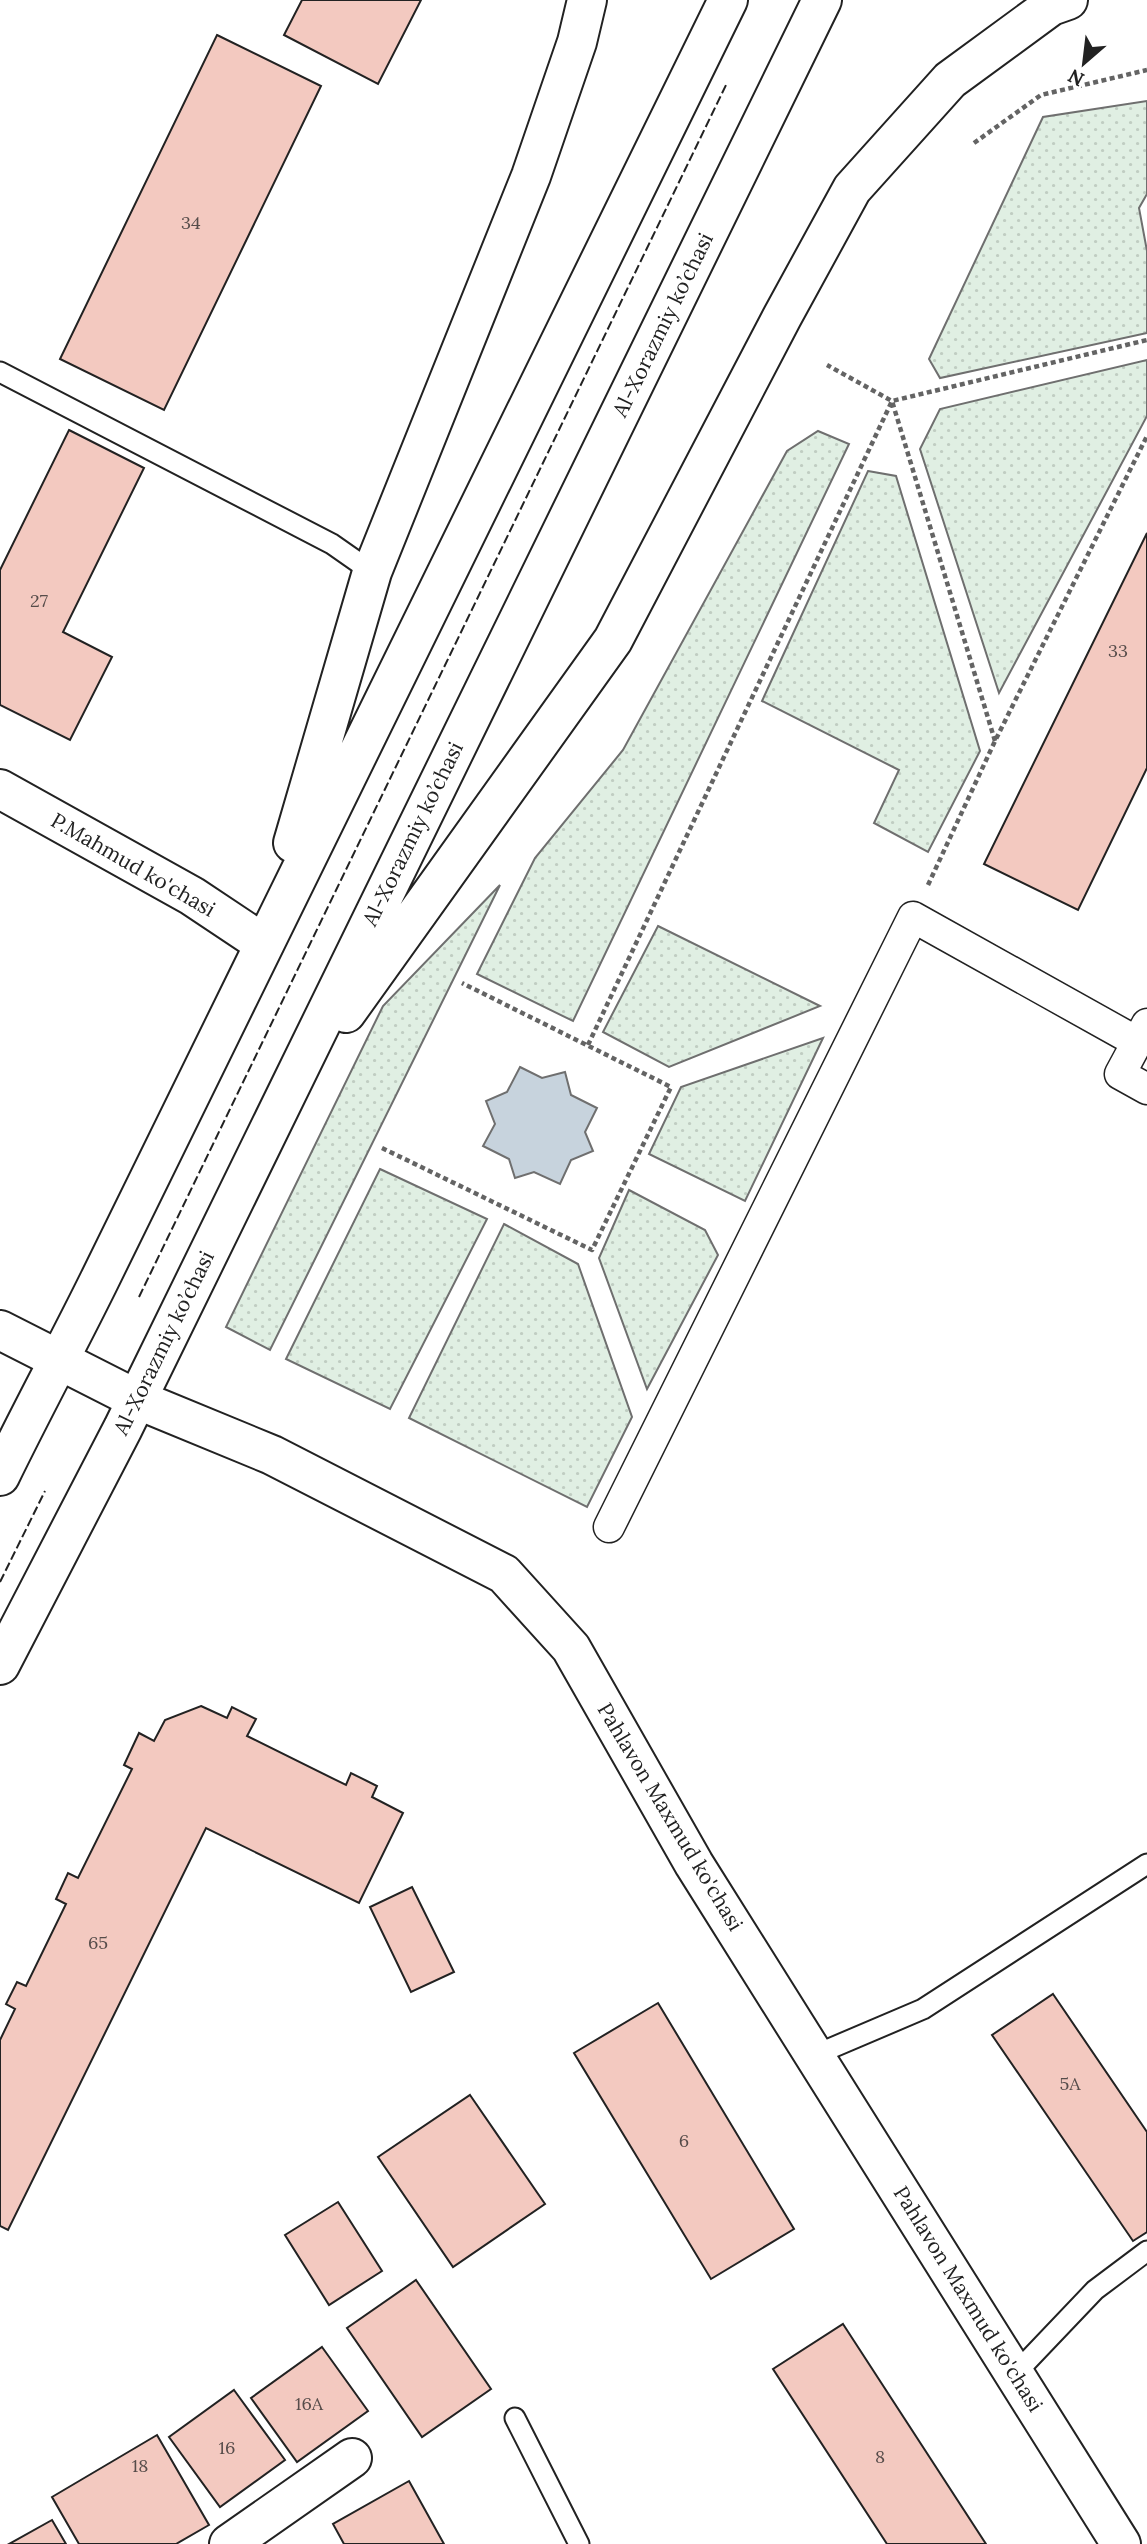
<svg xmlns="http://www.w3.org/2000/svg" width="1147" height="2544" font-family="Lora,serif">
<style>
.grass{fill:url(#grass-dots);stroke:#6f6f6f;stroke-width:2}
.water{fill:#c7d3dd;stroke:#6f6f6f;stroke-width:2}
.building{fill:#f3c9c0;stroke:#222;stroke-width:2}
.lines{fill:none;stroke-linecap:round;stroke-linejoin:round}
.service-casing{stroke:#222;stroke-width:23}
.pedestrian-casing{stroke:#222;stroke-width:33}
.minor-casing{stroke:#222;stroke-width:42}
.secondary-casing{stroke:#222;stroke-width:42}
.primary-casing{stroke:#222;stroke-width:42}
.path{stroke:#646464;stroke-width:4.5;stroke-dasharray:5 3.5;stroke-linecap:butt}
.service{stroke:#fff;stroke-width:19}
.pedestrian{stroke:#fff;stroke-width:30}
.minor{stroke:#fff;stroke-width:38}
.secondary{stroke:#fff;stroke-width:38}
.primary{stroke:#fff;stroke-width:38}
.fence{stroke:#222;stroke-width:2;stroke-dasharray:9 3.5;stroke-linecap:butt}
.labels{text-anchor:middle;stroke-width:5;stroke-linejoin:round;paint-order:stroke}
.number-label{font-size:18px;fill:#564c4a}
.street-label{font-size:21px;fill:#222;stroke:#fff}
</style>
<defs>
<pattern id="grass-dots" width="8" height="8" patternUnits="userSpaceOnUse" patternTransform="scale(1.75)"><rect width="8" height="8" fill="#e0efe3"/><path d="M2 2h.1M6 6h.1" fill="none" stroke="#c0cdc2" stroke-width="1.8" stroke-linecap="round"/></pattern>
</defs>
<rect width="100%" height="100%" fill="#fff"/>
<!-- grass -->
<path class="grass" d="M 1147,101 L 1147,194 L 1139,208 L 1147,251 L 1147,333 L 940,378 L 929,359 L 1043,117 Z
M 1147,360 L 1147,416 L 999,693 L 920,449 L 940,409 Z
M 818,431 L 849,444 L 573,1021 L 477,974 L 535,858 L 623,750 L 787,451 Z
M 868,471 L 896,476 L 980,751 L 928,852 L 874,823 L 899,770 L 762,701 Z
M 500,885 L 270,1350 L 226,1327 L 383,1006 Z
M 658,926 L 820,1006 L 669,1067 L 603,1032 Z
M 823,1038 L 745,1201 L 649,1154 L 681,1087 Z
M 380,1169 L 487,1219 L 390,1409 L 286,1359 Z
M 629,1190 L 705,1230 L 718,1255 L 647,1389 L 599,1258 Z
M 504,1224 L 578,1264 L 632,1417 L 587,1507 L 409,1418 Z"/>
<!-- water -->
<path class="water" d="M 520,1067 L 542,1078 L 565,1072 L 571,1095 L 597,1108 L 585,1132 L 593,1151 L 571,1160 L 560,1184 L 534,1172 L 515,1178 L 509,1159 L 483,1146 L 495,1124 L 486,1101 L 507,1092 Z"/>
<!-- building -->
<path class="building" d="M 302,0 L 421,0 L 378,84 L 284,35 Z
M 217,35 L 321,86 L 164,410 L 60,359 Z
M 69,430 L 144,468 L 63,632 L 112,657 L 70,740 L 0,705 L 0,570 Z
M 1147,533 L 1147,768 L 1078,910 L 984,864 Z
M 201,1706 L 227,1718 L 232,1707 L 256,1719 L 247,1736 L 346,1785 L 351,1773 L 377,1786 L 372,1797 L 403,1813 L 359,1903 L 206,1828 L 8,2230 L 0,2226 L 0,2040 L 15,2009 L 6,2004 L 17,1982 L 26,1986 L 66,1904 L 56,1899 L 68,1873 L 78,1878 L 132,1769 L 124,1765 L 139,1733 L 154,1741 L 165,1720 Z
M 412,1887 L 454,1972 L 411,1992 L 370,1907 Z
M 1053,1994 L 1147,2132 L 1147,2232 L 1133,2241 L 992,2035 Z
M 658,2003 L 794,2229 L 711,2279 L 574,2053 Z
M 470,2095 L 545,2204 L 453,2267 L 378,2157 Z
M 338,2202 L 382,2271 L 329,2305 L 285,2235 Z
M 416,2280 L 491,2389 L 422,2437 L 347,2328 Z
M 843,2324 L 986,2544 L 887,2544 L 773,2369 Z
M 322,2347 L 368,2411 L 297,2462 L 251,2398 Z
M 234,2390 L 285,2460 L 220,2507 L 169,2437 Z
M 157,2435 L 209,2525 L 176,2544 L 79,2544 L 52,2497 Z
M 409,2481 L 444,2544 L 344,2544 L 333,2524 Z
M 52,2520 L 66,2544 L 9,2544 Z"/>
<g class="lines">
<!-- service casing -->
<g class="service-casing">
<path id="service" d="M 0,372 L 332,544 L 372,572
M 815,2055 L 923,2009 L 1147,1864
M 1015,2374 L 1095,2290 L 1147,2251
M 515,2418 L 579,2544"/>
</g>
<!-- pedestrian casing -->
<g class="pedestrian-casing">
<path id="pedestrian" d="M 1147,1024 L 1120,1074 L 1147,1089
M 609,1527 L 913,917 L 1137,1042"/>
</g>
<!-- minor casing -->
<g class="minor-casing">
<path id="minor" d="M 0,789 L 192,896 L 264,944
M 229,2544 L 352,2458"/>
</g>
<!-- secondary casing -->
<g class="secondary-casing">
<path id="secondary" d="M 0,1330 L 136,1399 L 272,1455 L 504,1574 L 571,1648 L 694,1864 L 1121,2544"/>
</g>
<!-- primary casing -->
<g class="primary-casing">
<path id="primary" d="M 293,843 L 372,572 L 531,176 L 577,42 L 587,0
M 346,1013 L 613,640 L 782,317 L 852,189 L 950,80 L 1051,6 L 1068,0
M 0,1476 C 32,1410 67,1346 99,1281 L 728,0
M 0,1665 L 123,1428 L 822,0"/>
</g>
<!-- path -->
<path class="path" d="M 974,143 L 1041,95 L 1147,70
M 995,741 L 892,401 L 1147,340
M 928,885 L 995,741 L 1147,436
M 588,1045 L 892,401 L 827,365
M 382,1148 L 592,1250 L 671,1087 L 462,983"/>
<!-- service -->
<use href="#service" class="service"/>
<!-- pedestrian -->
<use href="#pedestrian" class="pedestrian"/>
<!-- minor -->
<use href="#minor" class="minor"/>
<!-- secondary -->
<use href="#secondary" class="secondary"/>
<!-- primary -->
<use href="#primary" class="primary"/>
<!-- fence -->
<path class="fence" d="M 139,1297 L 727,83
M 0,1582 L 45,1491"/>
</g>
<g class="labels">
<!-- number labels -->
<g class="number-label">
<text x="191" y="229">34</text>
<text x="39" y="607">27</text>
<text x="1118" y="657">33</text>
<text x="98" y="1949">65</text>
<text x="1070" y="2090">5A</text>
<text x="684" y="2147">6</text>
<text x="309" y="2410">16A</text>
<text x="227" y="2454">16</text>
<text x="880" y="2463">8</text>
<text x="140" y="2472">18</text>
</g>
<!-- street labels -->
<g class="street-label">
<text transform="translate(663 325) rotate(-64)" y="7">Al-Xorazmiy ko’chasi</text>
<text transform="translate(413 834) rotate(-64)" y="7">Al-Xorazmiy ko’chasi</text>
<text transform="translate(133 865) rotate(30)" y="7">P.Mahmud ko'chasi</text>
<text transform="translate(164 1343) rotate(-64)" y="7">Al-Xorazmiy ko’chasi</text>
<text transform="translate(670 1817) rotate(59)" y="7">Pahlavon Maxmud ko'chasi</text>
<text transform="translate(968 2299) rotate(58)" y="7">Pahlavon Maxmud ko'chasi</text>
</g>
</g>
<!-- north arrow -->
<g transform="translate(1084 63) rotate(208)" stroke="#ffffff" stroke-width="5" paint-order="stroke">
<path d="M0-5L12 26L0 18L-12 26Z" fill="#222222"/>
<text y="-10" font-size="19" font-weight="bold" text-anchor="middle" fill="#222222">N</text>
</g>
</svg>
